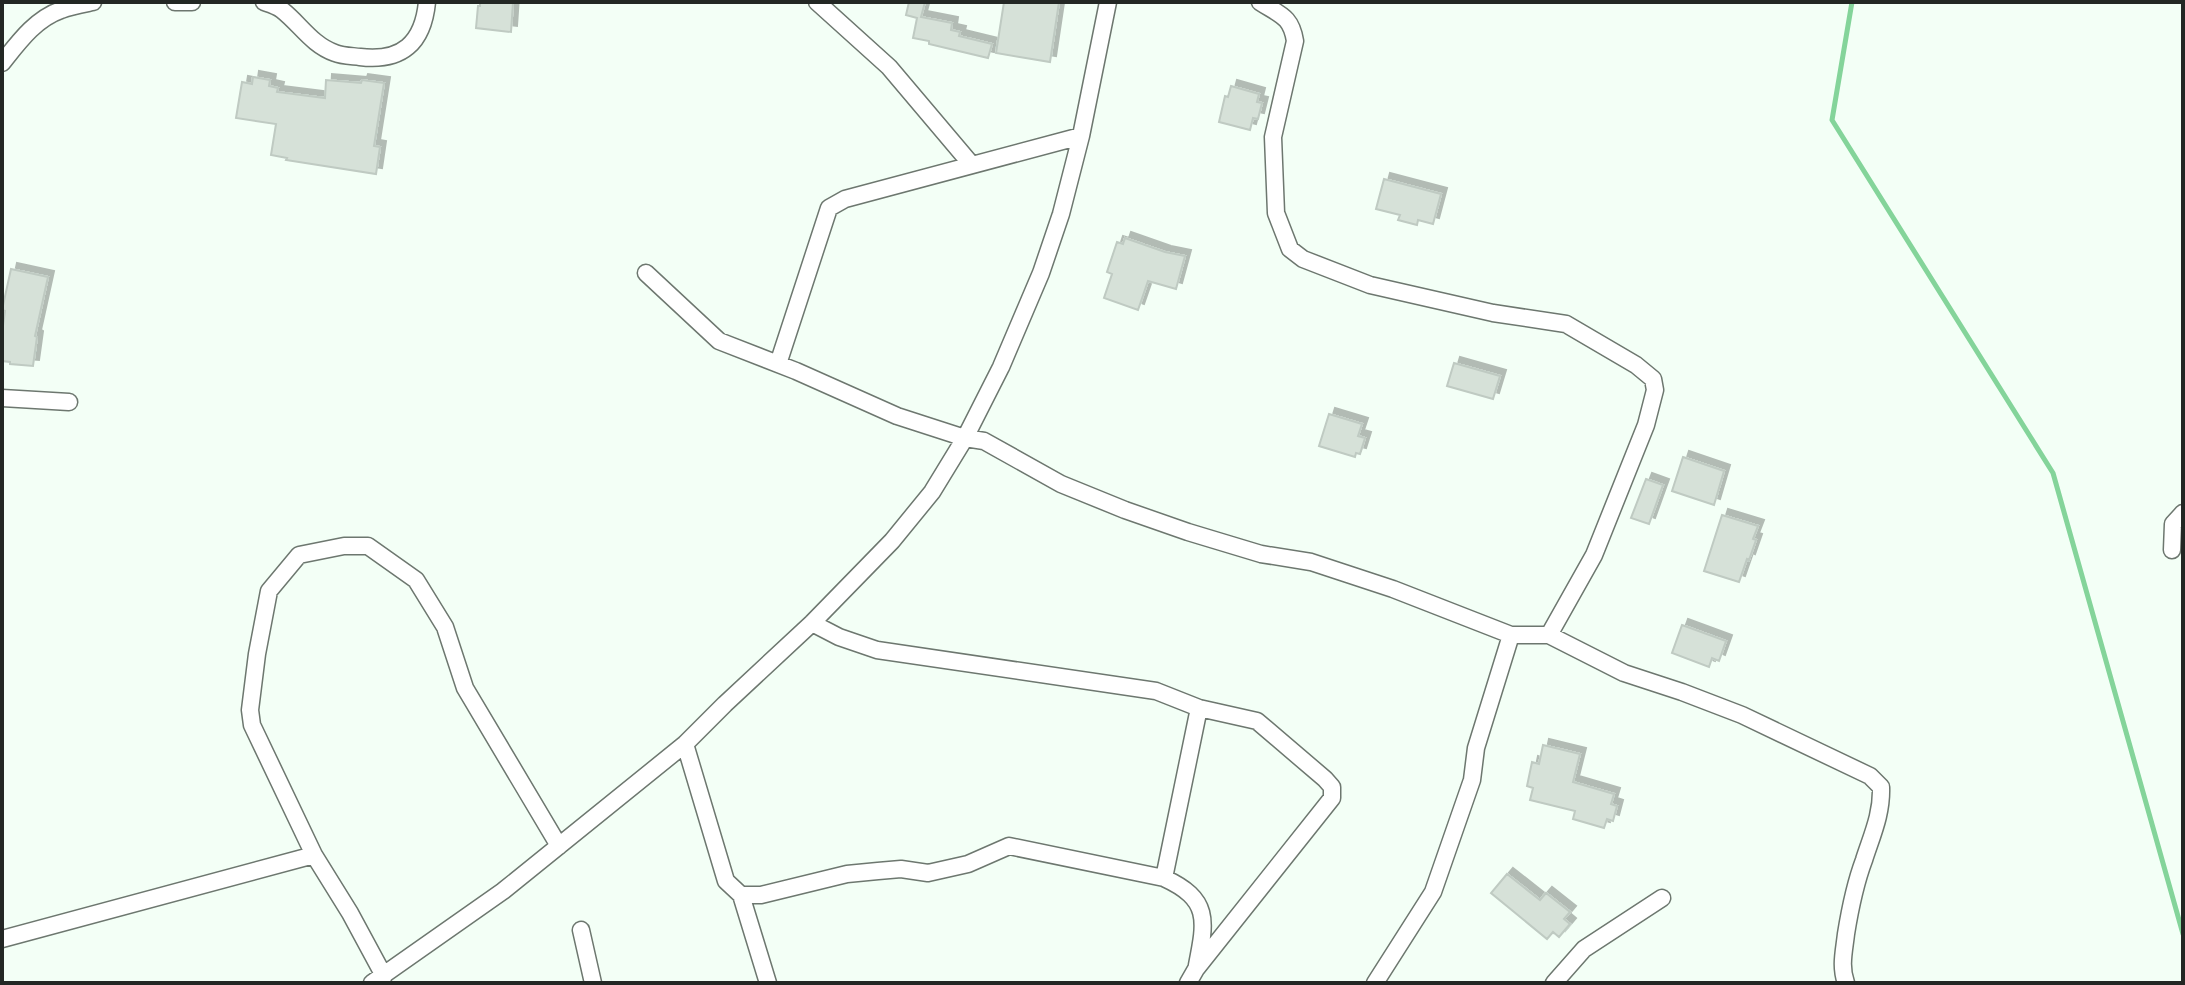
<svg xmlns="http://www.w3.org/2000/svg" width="2185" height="985" font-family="Raleway,sans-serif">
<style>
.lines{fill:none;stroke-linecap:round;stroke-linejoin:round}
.stream{stroke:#84d49a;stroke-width:5}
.building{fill:#d6e1d8;stroke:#bfcac2;stroke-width:2;filter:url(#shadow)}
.minor-casing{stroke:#6d776f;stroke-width:19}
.minor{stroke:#fff;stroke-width:16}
</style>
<defs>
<filter id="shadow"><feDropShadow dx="6" dy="-6" stdDeviation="0" flood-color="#0004"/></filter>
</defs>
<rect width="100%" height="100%" fill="#f3fff6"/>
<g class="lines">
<!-- stream -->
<path class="stream" d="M 1852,2 L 1832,120 L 2053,473 L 2183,934"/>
</g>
<!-- building -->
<path class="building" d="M 480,2 L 513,2 L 511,32 L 476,28 L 478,6 L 480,6 Z
M 909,2 L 925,2 L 921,17 L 952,23 L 951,30 L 960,32 L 959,36 L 992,44 L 988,58 L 929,44 L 929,41 L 913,38 L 917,18 L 906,15 Z
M 1004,2 L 1059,2 L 1050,62 L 996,53 Z
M 253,77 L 270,80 L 269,86 L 278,88 L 277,92 L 325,98 L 326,80 L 361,83 L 362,80 L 384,83 L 374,146 L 380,147 L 376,174 L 286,160 L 287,158 L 271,155 L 276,124 L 236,118 L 242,82 L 252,84 Z
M 1231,86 L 1259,94 L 1257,102 L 1262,103 L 1258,119 L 1253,118 L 1250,130 L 1219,122 L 1225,96 L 1228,97 Z
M 1384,179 L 1441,194 L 1433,224 L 1418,220 L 1417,225 L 1398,220 L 1400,215 L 1376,209 Z
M 1125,238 L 1165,252 L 1185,256 L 1176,289 L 1148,281 L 1138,310 L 1104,298 L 1112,274 L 1107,272 L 1117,242 L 1123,244 Z
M 11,269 L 48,277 L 35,336 L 37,337 L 33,366 L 10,364 L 10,362 L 2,361 L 2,333 L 5,311 L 2,310 Z
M 1454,363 L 1500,376 L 1493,399 L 1447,386 Z
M 1329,414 L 1362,424 L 1358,436 L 1365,438 L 1360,454 L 1356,453 L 1355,457 L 1319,446 Z
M 1683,457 L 1724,471 L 1714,505 L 1672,491 Z
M 1646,479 L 1663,485 L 1649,524 L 1631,518 Z
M 1722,515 L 1758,526 L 1753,539 L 1756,540 L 1749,560 L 1747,559 L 1739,582 L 1704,571 Z
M 1682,625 L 1726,641 L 1719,661 L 1712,658 L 1709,667 L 1672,653 Z
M 1543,745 L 1580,754 L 1573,782 L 1614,794 L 1611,804 L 1617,806 L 1613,821 L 1607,819 L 1604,828 L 1573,819 L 1575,811 L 1530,800 L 1533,788 L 1527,786 L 1532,762 L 1539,764 Z
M 1507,874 L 1540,900 L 1546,893 L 1570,912 L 1564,919 L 1570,924 L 1559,937 L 1553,932 L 1547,939 L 1491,893 Z"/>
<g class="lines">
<!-- minor casing -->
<g class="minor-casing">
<path id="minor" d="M 175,2 L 192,2
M 264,2 C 270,4 277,6 282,10 C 300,24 312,45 335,53 C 342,56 352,56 360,57 C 402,62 423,43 427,2
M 817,2 L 889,67 L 971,164
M 1260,2 C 1280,15 1291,16 1295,41 L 1273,137 L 1276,213 L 1290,249 L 1303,259 L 1370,285 L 1493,313 L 1566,324 L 1636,365 L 1653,379 L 1655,390 L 1646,425 L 1594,555 L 1549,635
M 2,63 C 18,43 35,19 61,10 C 71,6 83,4 93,2
M 646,273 L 719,341 L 796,371 L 897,416 L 965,438 L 984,441 L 1061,484 L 1125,510 L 1188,532 L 1261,554 L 1311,562 L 1393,589 L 1511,635 L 1549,635 L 1624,673 L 1682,692 L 1742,715 L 1870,776 L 1881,787 C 1882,814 1872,835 1864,860 C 1855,884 1850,909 1846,934 C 1844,952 1840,966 1846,983
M 778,364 L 829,208 L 845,199 L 1081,136
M 2,398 L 69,402
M 2172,550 L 2173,524 L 2183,513
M 812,623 L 839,637 L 877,650 L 1156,691 L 1199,708 L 1257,721 L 1325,779 L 1332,787 L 1332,798 L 1196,969 L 1188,983
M 685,744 L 726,881 L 741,895 L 768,983
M 1164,878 C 1210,899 1206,920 1197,965
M 741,895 L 761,895 L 847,874 L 878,871 L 901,869 L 928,873 L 968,864 L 1009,846 L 1164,878 L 1199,708
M 581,930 L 593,983
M 2,939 L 314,855
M 384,976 L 350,913 L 314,855 L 252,725 L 250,710 L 257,654 L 269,591 L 299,555 L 344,546 L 368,546 L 416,580 L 445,627 L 465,688 L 559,846
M 372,983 L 503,891 L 685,744 L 725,704 L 812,623 L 892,541 L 932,492 L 965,438 L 1001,367 L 1041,273 L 1061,214 L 1081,136 L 1108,2
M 1375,983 L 1433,892 L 1472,780 L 1476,748 L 1511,635
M 1554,983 L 1584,949 L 1662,898"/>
</g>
<!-- minor -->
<use href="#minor" class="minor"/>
</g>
<!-- border -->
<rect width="2185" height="985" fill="none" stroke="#232724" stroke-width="8"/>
</svg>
